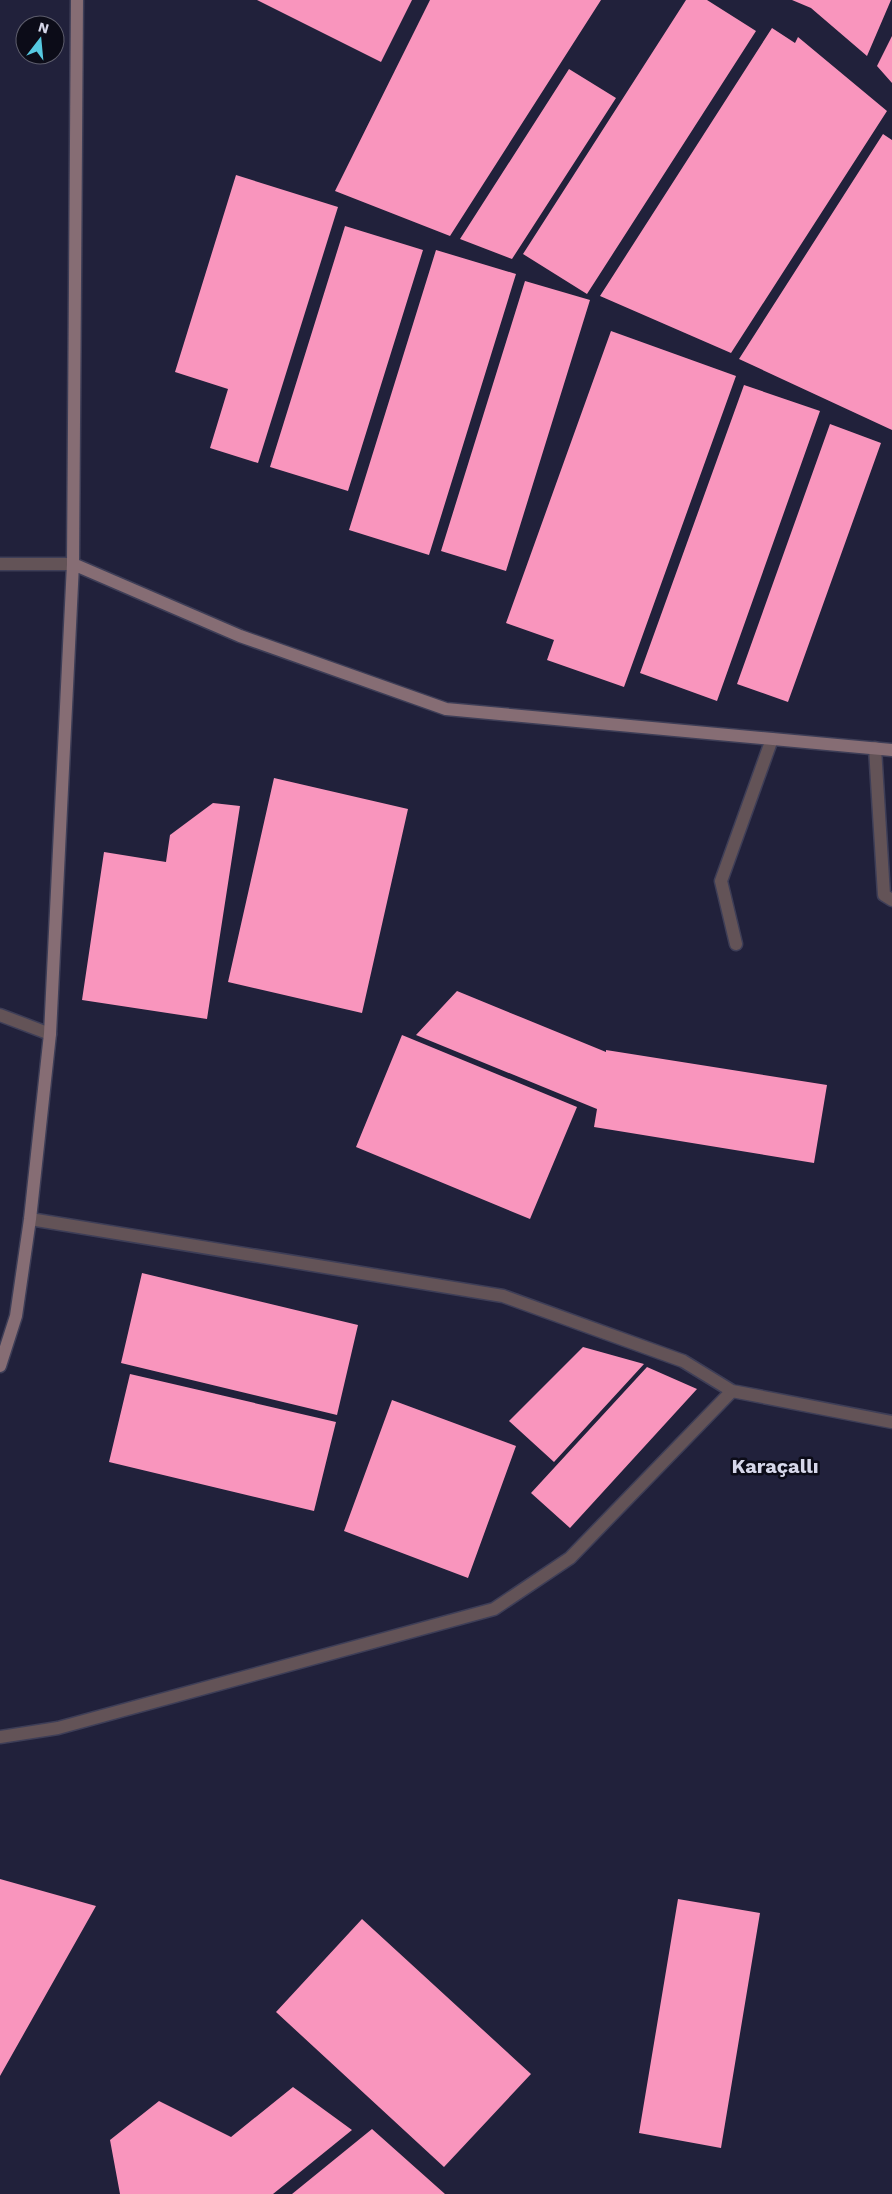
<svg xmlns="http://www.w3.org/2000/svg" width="892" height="2194" font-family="'Work Sans',sans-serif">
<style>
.building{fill:#f995bd}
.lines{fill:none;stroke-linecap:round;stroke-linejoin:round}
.street-casing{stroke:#3e3e57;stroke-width:15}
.secondary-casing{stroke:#3e3e57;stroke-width:15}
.street{stroke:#635357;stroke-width:12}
.secondary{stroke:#866d74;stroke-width:12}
.labels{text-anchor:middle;stroke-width:5;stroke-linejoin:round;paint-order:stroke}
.quarter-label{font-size:20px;font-weight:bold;fill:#d6d7e9;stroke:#0c0c18}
</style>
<rect width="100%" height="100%" fill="#21213b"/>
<!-- building -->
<path class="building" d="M 257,0 L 412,0 L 381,62 Z
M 430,0 L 601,0 L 450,236 L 335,191 Z
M 686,0 L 707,0 L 756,31 L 587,294 L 523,254 Z
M 792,0 L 891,0 L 867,56 L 811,8 Z
M 772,28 L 795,43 L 798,37 L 887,111 L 731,353 L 600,296 Z
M 892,36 L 892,83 L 877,66 Z
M 569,69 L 616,98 L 512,259 L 460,239 Z
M 883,134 L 892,140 L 892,430 L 739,359 Z
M 236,175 L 338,207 L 258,463 L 210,448 L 228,389 L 175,372 Z
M 345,226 L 423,250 L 348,491 L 270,467 Z
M 436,250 L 516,274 L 429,555 L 349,530 Z
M 525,281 L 590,300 L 506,571 L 441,551 Z
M 611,331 L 736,376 L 624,687 L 547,660 L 554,640 L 506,623 Z
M 744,385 L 820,411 L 717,701 L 640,673 Z
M 830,424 L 881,443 L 788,702 L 737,684 Z
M 274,778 L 408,809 L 362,1013 L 228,982 Z
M 213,803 L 240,806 L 207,1019 L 82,1000 L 104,852 L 166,862 L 170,835 Z
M 457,991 L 606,1052 L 606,1050 L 827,1085 L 814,1163 L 594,1127 L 597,1109 L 416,1035 Z
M 402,1035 L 577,1107 L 530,1219 L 356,1147 Z
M 142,1273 L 358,1325 L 337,1415 L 121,1363 Z
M 583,1347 L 644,1364 L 554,1462 L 509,1421 Z
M 647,1367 L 697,1389 L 570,1528 L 531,1493 Z
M 130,1374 L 336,1422 L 314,1511 L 109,1462 Z
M 392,1400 L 516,1446 L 468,1578 L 344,1531 Z
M 0,1879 L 96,1906 L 0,2076 Z
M 678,1899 L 760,1913 L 721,2148 L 639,2133 Z
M 362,1919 L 531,2074 L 444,2167 L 276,2012 Z
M 293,2087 L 352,2130 L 273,2194 L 120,2194 L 110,2140 L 159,2101 L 231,2137 Z
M 372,2129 L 445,2194 L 292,2194 Z"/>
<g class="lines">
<!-- street casing -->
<g class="street-casing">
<path id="street" d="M 0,564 L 73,564
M 875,748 L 884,895 L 892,900
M 736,944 L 721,881 L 772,739
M 0,1015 L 50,1034
M 30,1219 L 503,1296 L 683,1361 L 732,1391 L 892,1422
M 0,1737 L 58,1728 L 494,1609 L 570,1558 L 732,1391"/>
</g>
<!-- secondary casing -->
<g class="secondary-casing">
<path id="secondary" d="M 73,564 L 240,636 L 446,709 L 892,750
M 0,1366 L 16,1316 L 30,1219 L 50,1034 L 73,564 L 77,0"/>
</g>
<!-- street -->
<use href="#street" class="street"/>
<!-- secondary -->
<use href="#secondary" class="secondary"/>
</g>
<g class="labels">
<!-- quarter labels -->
<g class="quarter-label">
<text x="775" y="1473">Karaçallı</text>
</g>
</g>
<!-- north arrow -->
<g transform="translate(40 40) rotate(16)"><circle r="24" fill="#0c0c18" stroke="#5d5d6c"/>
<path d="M0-4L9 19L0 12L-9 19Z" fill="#56c9e1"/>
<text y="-8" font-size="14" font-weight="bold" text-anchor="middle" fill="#d6d7e9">N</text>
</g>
</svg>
